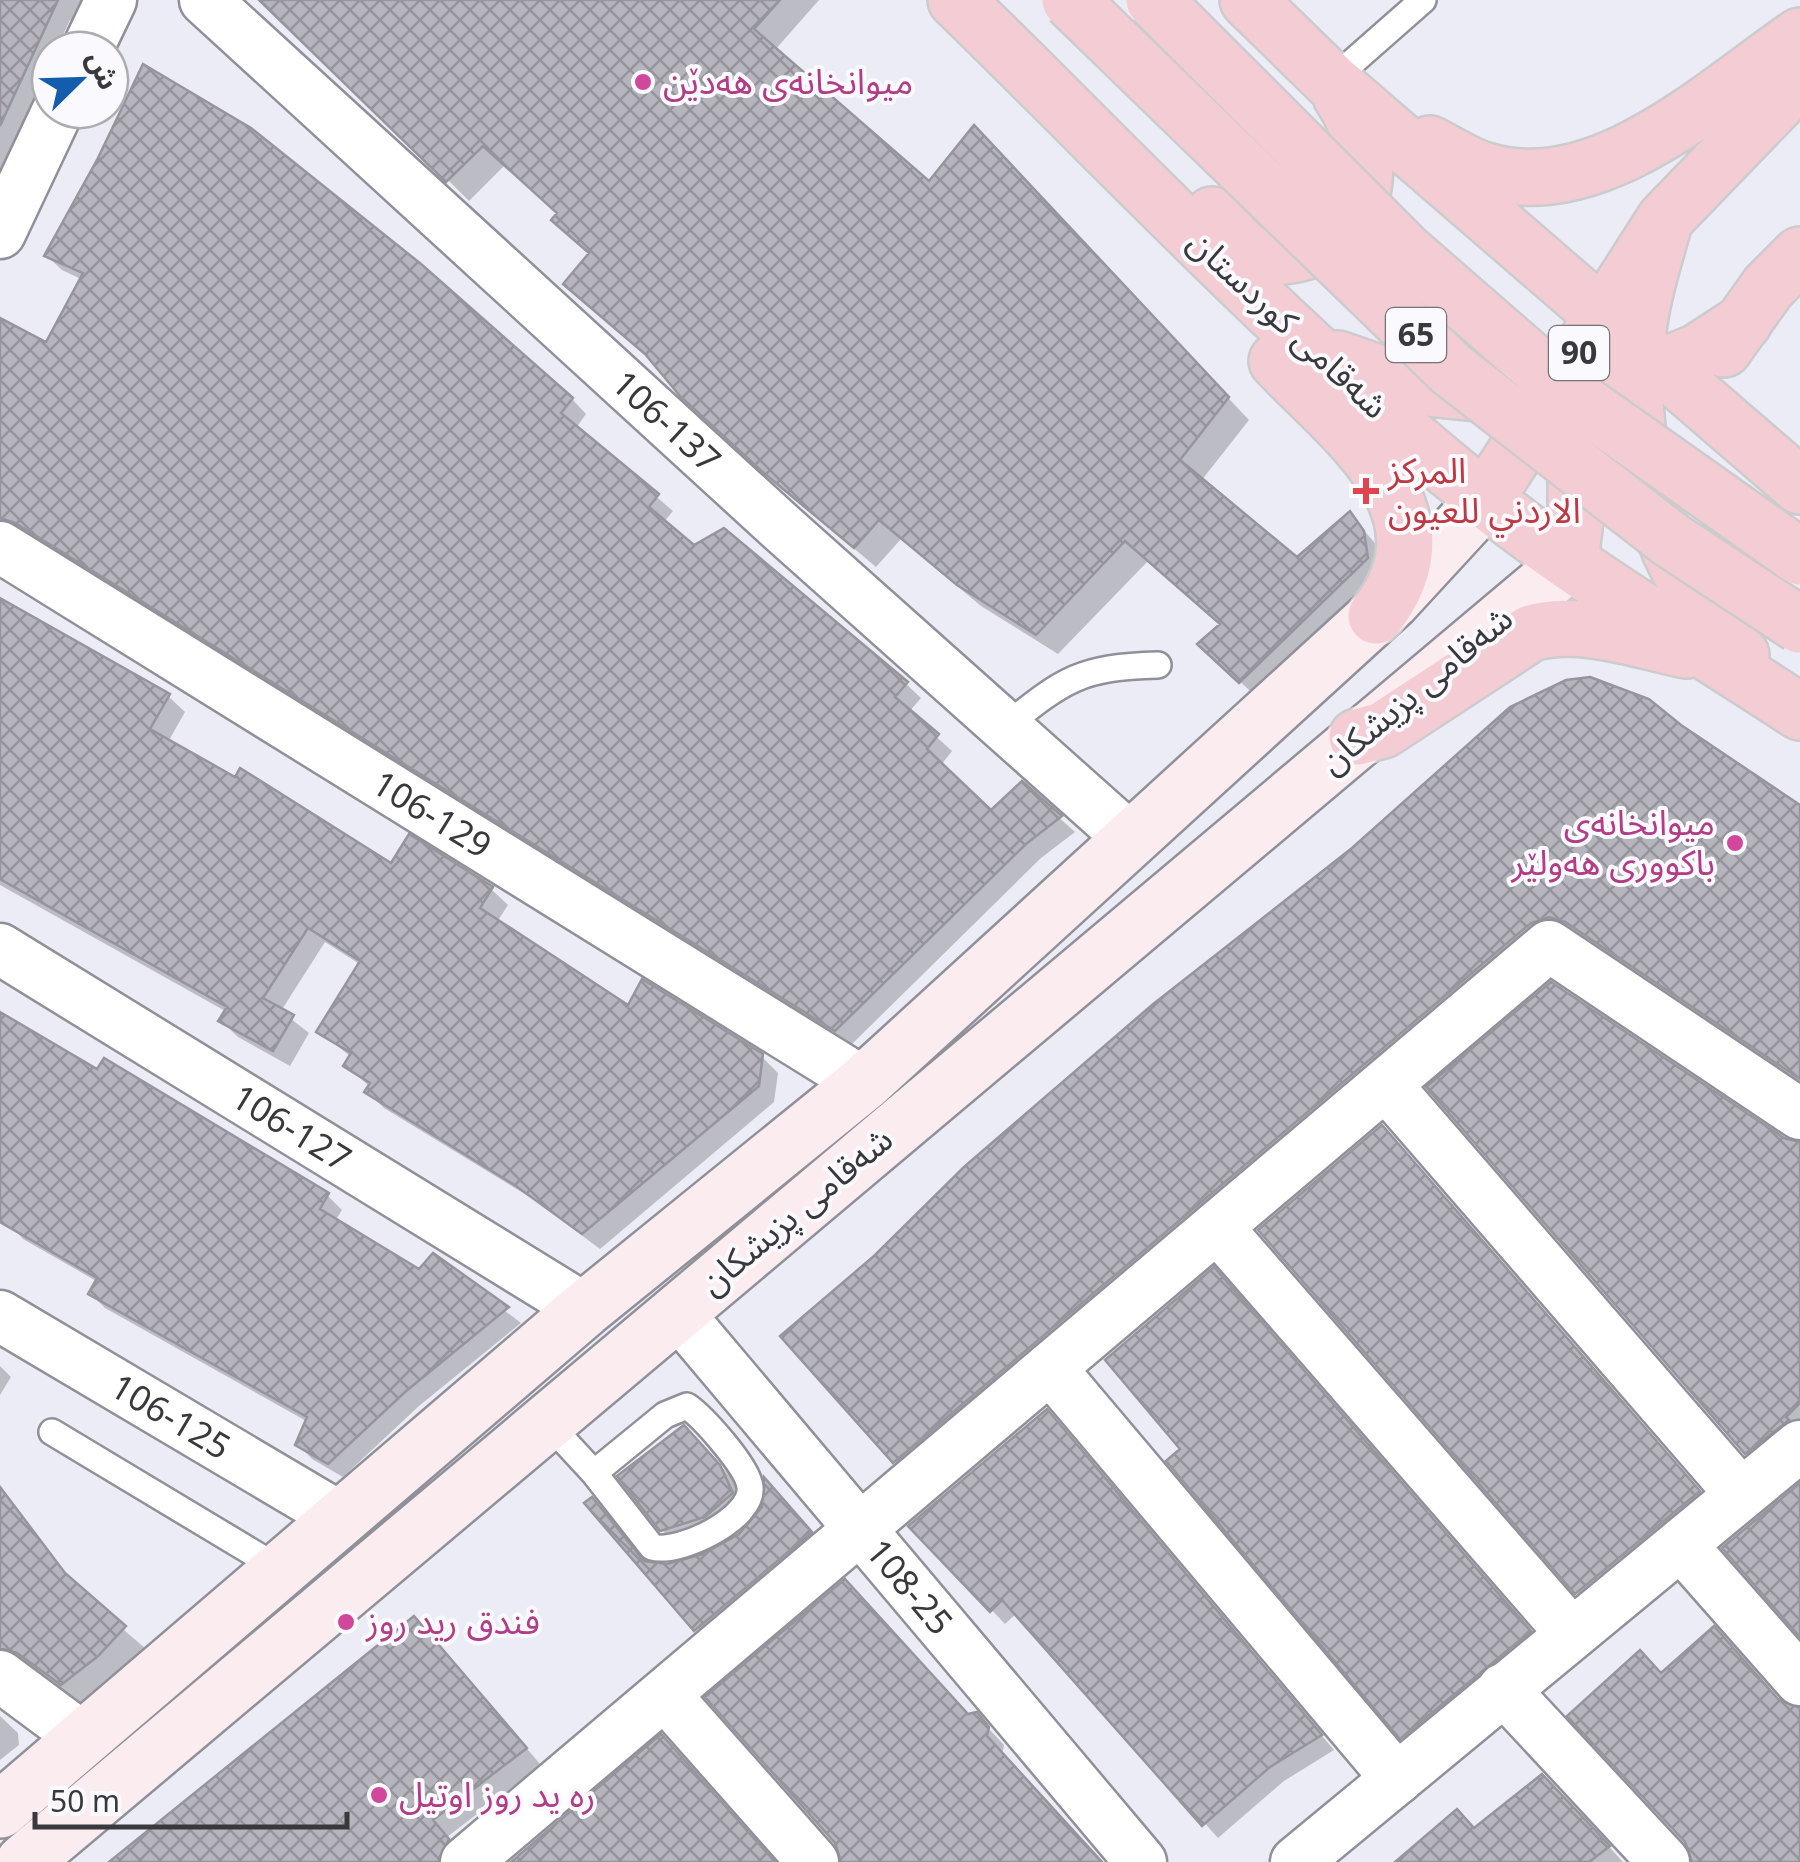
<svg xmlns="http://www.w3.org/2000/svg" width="1800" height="1862" font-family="'Noto Sans','Noto Sans Arabic',sans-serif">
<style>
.shadow{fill:#0003}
.building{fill:url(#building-cross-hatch);stroke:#96959e;stroke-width:2.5}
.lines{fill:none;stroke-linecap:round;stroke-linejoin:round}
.service-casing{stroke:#909099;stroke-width:30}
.minor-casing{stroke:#909099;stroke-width:55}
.secondary-casing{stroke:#909099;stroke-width:60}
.trunk-casing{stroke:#cccccd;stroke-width:60}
.service{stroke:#fff;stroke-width:25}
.minor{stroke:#fff;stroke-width:50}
.secondary{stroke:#fbecef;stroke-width:55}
.trunk{stroke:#f4ccd4;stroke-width:55}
.trunk-bridge-casing{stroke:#cccccd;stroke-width:60;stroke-linecap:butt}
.trunk-bridge{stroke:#f4ccd4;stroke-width:55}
.hotel-dot{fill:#d1479c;stroke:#fafafe;stroke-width:4}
.health-dot{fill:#e0444e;stroke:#fafafe;stroke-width:4}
.labels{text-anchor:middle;stroke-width:8;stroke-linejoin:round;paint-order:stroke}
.shield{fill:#fafafe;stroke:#737377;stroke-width:2.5}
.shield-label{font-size:32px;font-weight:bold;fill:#39393d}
.hotel-label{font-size:35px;fill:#b23c85;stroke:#fafafe;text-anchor:start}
.street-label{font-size:35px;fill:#39393d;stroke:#fafafe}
.health-label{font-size:35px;fill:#be3a42;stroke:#fafafe;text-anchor:start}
</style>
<defs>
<pattern id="building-cross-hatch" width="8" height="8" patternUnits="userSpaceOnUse" patternTransform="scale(2.5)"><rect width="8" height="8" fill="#b6b5be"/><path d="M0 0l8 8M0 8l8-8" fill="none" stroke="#95949c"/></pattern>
</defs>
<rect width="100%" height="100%" fill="#ececf6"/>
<!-- shadow -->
<path class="shadow" d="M 0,0 L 88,0 L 77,24 L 70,20 L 56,50 L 50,50 L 50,63 L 0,177 Z
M 260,0 L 819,0 L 775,50 L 929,184 L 994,150 L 1249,420 L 1201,481 L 1297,561 L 1350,514 L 1385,555 L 1388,579 L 1262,702 L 1222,665 L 1222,626 L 1148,561 L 1058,654 L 981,606 L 901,539 L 876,567 L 789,494 L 704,417 L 657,364 L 566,284 L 591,255 L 560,214 L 505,165 L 469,201 L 328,60 Z
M 47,256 L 572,399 L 586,414 L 576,428 L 673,511 L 663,523 L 693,548 L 906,684 L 921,698 L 909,712 L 952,751 L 941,765 L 991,813 L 1022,784 L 1075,832 L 1041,858 L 851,1045 L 33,537 L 11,534 L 0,527 L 0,321 L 47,345 L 83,280 L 62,270 Z
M 0,602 L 168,696 L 185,712 L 168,742 L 392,866 L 491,889 L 508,905 L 497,922 L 629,1008 L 761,1056 L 778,1073 L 774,1102 L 600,1249 L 536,1201 L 384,1108 L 367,1092 L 370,1087 L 346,1065 L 351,1057 L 319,1031 L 361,965 L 325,942 L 281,1011 L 309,1033 L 290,1066 L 238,1037 L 221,1021 L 227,1012 L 0,885 Z
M 1680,727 L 1800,808 L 1800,1083 L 1587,941 L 1570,936 L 915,1481 L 783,1336 Z
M 0,1015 L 327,1195 L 342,1210 L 335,1221 L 420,1272 L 433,1256 L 521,1323 L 419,1406 L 343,1477 L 312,1459 L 298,1444 L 308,1422 L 105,1308 L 91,1294 L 98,1282 L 23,1239 L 0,1214 Z
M 1396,1141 L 1712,1506 L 1591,1606 L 1261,1230 Z
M 1800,1145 L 1800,1446 L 1766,1472 L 1746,1453 Z
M 1227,1283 L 1542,1645 L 1415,1750 L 1183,1450 Z
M 0,1366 L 11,1377 L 0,1395 Z
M 1060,1426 L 1334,1750 L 1284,1781 L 1218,1838 L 1017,1613 L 1005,1624 L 912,1526 Z
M 710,1454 L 746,1494 L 758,1515 L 764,1508 L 766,1482 L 836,1560 L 722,1655 L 588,1503 L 592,1500 L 618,1526 L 648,1564 L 667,1567 L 692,1560 L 662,1530 Z
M 0,1502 L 27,1523 L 70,1584 L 145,1648 L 118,1676 L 83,1704 L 7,1654 L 0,1677 Z
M 429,1635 L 541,1765 L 447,1837 L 463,1857 L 459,1862 L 129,1862 Z
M 976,1715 L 1004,1745 L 1002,1755 L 1100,1862 L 843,1862 L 968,1716 Z
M 0,1716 L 18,1733 L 19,1745 L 0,1760 Z
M 1566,1800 L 1623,1862 L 1400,1862 L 1475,1831 Z"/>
<!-- building -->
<path class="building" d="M 0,0 L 58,0 L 0,126 Z
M 259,0 L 780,0 L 754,29 L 929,181 L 974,125 L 1229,397 L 1180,460 L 1297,557 L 1350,511 L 1364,531 L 1368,558 L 1239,683 L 1197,644 L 1220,624 L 1125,541 L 1036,635 L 957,585 L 879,520 L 854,548 L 765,474 L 680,396 L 645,354 L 563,284 L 589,253 L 551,220 L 557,213 L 483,146 L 446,182 Z
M 143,64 L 251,128 L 421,264 L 573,398 L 561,413 L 659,494 L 649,507 L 694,545 L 724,528 L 908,682 L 895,697 L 939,734 L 927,749 L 991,810 L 1022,781 L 1062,816 L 1026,844 L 835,1031 L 15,523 L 0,518 L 0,318 L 46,342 L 83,273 L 44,256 L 98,158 Z
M 0,598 L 170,694 L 150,729 L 235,777 L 240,768 L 391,863 L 409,834 L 493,887 L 480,908 L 628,1005 L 642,979 L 763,1054 L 759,1086 L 582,1234 L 516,1186 L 364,1092 L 370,1083 L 343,1066 L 351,1053 L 316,1032 L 360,961 L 308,928 L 263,998 L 294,1015 L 273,1051 L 218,1021 L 227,1007 L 0,879 Z
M 1590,677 L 1649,699 L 1681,725 L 1800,805 L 1800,1079 L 1565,922 L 1549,917 L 1531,923 L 893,1463 L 780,1336 L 874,1256 L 964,1167 L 1152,1005 L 1352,848 L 1510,707 L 1566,680 Z
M 1551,982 L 1784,1138 L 1800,1142 L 1800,1403 L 1786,1417 L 1789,1420 L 1745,1454 L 1426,1087 Z
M 0,1012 L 97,1069 L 104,1058 L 329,1193 L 320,1209 L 419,1269 L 433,1253 L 509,1307 L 405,1392 L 328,1464 L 295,1445 L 307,1417 L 88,1294 L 97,1278 L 0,1222 Z
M 1382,1125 L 1700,1491 L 1575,1594 L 1258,1230 Z
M 1214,1267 L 1531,1631 L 1400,1739 L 1166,1461 L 1180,1449 L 1105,1360 Z
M 1047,1409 L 1322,1735 L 1270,1767 L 1202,1826 L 1002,1600 L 990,1612 L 908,1526 Z
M 684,1425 L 720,1465 L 733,1493 L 705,1517 L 660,1531 L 617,1476 Z
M 764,1477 L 812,1532 L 694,1631 L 584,1503 L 592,1497 L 644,1561 L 667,1564 L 703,1554 L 739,1534 L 762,1507 Z
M 1800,1483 L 1800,1637 L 1722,1548 Z
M 0,1487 L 65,1573 L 126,1626 L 98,1656 L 61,1685 L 17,1653 L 0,1648 Z
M 845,1579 L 968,1714 L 977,1712 L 989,1727 L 987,1736 L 1102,1862 L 841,1862 L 835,1843 L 705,1697 Z
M 414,1616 L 527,1748 L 433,1820 L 449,1839 L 438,1862 L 109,1862 Z
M 1714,1626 L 1778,1699 L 1800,1708 L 1800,1862 L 1692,1862 L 1685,1842 L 1567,1716 L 1640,1650 L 1661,1673 Z
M 661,1734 L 775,1862 L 511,1862 Z
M 1542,1774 L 1610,1846 L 1589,1862 L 1395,1862 L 1457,1809 L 1474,1828 Z"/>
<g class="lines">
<!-- service casing -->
<g class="service-casing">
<path id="service" d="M 1331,81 L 1423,0
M 1005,727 C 1064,679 1081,667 1158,665
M 546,1421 L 594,1473 L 652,1547 C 679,1555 754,1518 750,1487 C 748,1467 703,1417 687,1406 L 665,1415 L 594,1473
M 52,1432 L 280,1569"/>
</g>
<!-- minor casing -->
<g class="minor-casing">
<g id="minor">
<path id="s1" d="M 205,0 L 782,528 L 1132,840"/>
<path d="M 87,50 L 111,0"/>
<path d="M 0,233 L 58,110"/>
<path id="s2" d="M 0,547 L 864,1083"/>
<path id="s3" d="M 0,949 L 585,1309"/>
<path d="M 1387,1086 L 1741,1494"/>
<path d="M 1217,1227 L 1572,1634"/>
<path id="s4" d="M 677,1312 L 1141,1862"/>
<path id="s5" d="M 0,1316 L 341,1518"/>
<path d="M 1050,1368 L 1397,1779"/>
<path d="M 1681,1545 L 1800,1680"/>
<path d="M 0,1676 L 82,1737"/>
<path d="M 1503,1689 L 1664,1862"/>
<path d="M 665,1695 L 813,1862"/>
<path d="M 466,1862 L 1549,946 L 1800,1114"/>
<path d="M 1296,1862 L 1800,1446"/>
</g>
</g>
<!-- secondary casing -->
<g class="secondary-casing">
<path id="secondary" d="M 0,1810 L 585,1309 L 864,1083 L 1392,601 L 1485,500
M 24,1862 L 1570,562"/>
</g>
<!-- trunk casing -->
<g class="trunk-casing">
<path id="trunk" d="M 956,0 C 1130,169 1295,348 1486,500 C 1584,578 1695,643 1800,712
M 1248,0 L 1331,81 L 1800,486
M 1430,144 C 1448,153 1467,166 1486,171 C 1598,205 1714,95 1800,36
M 1212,215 C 1223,227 1237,246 1251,254 C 1261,259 1279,257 1290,255 C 1374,242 1381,155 1341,96
M 1665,219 C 1654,258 1641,298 1637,338 C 1625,450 1660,574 1741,655
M 1724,349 L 1768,287 L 1800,255
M 1338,359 L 1418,387 L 1506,396
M 1277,361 C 1345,433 1458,511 1376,616
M 1631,379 L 1698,352 L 1744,322
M 1485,500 L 1665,219 L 1800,79
M 1570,562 L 1576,511 L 1576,426
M 1357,737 L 1383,730 L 1531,633 C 1581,619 1638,640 1686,650"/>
</g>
<!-- service -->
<use href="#service" class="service"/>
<!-- minor -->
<use href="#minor" class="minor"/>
<!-- secondary -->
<use href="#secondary" class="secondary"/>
<!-- trunk -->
<use href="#trunk" class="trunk"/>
<!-- trunk-bridge casing -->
<g class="trunk-bridge-casing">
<path id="trunk-bridge" d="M 1070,0 L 1452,370 L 1671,540 L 1800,625
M 1154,0 L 1406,252 L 1568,393 L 1800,557"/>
</g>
<!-- trunk-bridge -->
<use href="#trunk-bridge" class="trunk-bridge"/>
</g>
<!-- markers -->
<g class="hotel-dot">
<circle cx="643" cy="82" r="10"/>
<circle cx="1735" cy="843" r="10"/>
<circle cx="346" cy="1622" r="10"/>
<circle cx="379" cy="1795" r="10"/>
</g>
<path class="health-dot" d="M1361 476h10v10h10v10h-10v10h-10v-10h-10v-10h10z"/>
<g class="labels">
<!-- shield labels -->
<g class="shield">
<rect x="1386" y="308" width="60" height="54" rx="8"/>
<rect x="1549" y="326" width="60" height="54" rx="8"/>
</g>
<g class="shield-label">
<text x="1416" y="346">65</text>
<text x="1579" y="364">90</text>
</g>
<!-- hotel labels -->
<g class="hotel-label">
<text x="663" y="94">میوانخانەی هەدێن</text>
<text x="1715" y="835" text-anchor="end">میوانخانەی<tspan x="1715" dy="40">باکووری هەولێر</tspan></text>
<text x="366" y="1634">فندق ريد روز</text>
<text x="399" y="1807">ره يد روز اوتيل</text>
</g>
<!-- street labels -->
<g class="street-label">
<text transform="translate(1288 324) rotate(43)" y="12">شەقامی کوردستان</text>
<text dy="12" stroke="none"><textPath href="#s1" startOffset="625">106-137</textPath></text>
<text transform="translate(1416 690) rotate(-40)" y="12">شەقامی پزیشکان</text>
<text dy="12" stroke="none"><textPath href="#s2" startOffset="508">106-129</textPath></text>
<text dy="12" stroke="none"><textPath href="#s3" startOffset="342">106-127</textPath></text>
<text transform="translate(796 1211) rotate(-40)" y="12">شەقامی پزیشکان</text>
<text dy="12" stroke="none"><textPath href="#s5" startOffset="198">106-125</textPath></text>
<text dy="12" stroke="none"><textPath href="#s4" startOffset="360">108-25</textPath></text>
</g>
<!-- health labels -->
<g class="health-label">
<text x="1388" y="483">المركز<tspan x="1388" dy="40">الاردني للعيون</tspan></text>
</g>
</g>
<!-- north arrow -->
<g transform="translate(80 80) rotate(67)"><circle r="48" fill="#fafafe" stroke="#adadb1" stroke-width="2.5"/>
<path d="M0-8L18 38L0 25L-18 38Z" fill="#135dac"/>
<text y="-15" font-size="28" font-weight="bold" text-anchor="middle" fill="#39393d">ش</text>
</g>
<!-- scale -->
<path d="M35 1812v15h312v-15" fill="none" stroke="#39393d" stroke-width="5"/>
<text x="50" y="1812" font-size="30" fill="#39393d" stroke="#fafafe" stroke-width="8" paint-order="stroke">50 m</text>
</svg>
